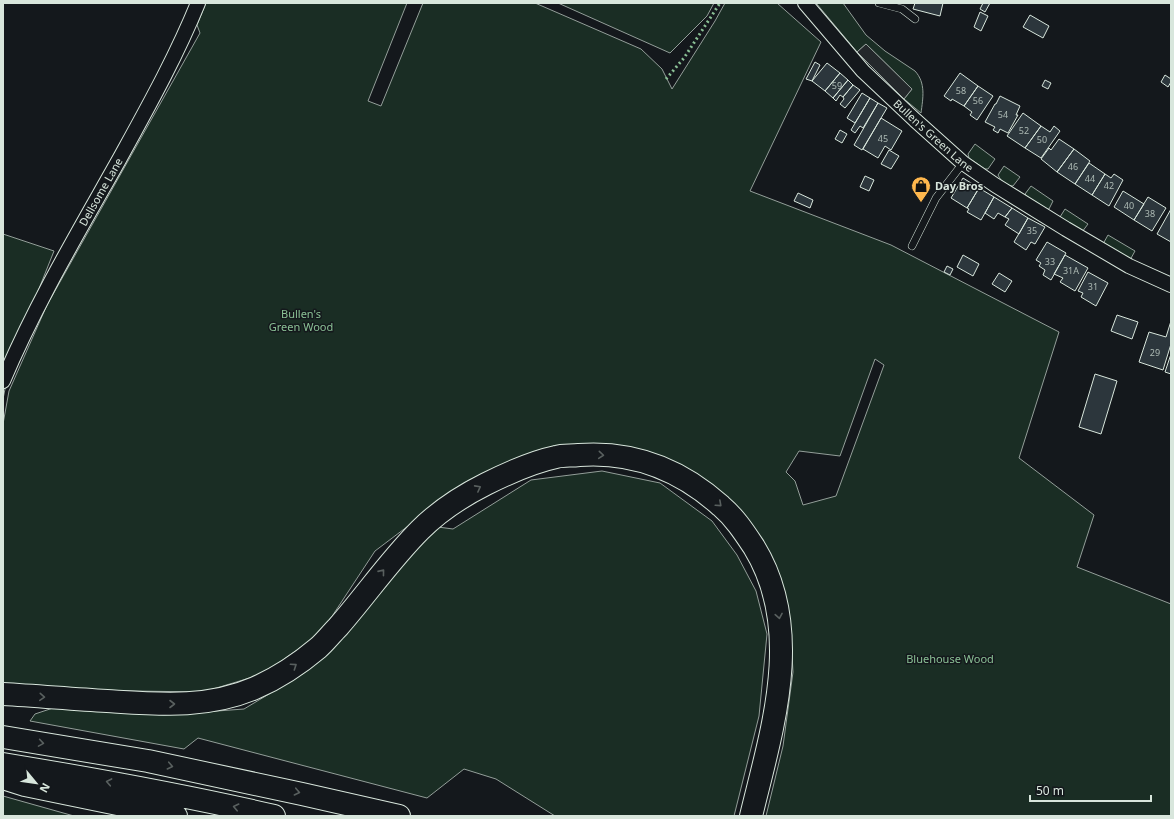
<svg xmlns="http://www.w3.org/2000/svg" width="1174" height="819" font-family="'Noto Sans',sans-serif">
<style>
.green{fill:#1a2d24;stroke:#939e99;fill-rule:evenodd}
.parking{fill:#24282b;stroke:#939e99}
.building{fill:#2c363c;stroke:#d8e6dc}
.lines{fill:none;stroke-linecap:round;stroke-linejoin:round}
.lane-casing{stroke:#d8e6dc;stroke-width:8}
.street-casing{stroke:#d8e6dc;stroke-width:16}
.highway-casing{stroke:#d8e6dc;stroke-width:24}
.lane{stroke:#14181c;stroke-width:7}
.street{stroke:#14181c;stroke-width:14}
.highway{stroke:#14181c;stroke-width:22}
.hedge{stroke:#8ac095;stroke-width:3;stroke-dasharray:2 3;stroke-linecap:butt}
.oneway{stroke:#59605f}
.labels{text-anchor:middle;stroke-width:3;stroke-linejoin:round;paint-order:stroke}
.number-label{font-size:9px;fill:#adbab4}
.street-label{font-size:11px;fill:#d8e6dc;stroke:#14181c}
.poi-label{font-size:11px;font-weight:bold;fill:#d8e6dc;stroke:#14181c;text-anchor:start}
.park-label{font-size:11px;fill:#8ac095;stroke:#14181c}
</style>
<rect width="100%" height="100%" fill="#14181c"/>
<!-- green -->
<path class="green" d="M 206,3 L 407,3 L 368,101 L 381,106 L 423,3 L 535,3 L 641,49 L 662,69 L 672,89 L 715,21 L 725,3 L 777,3 L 821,42 L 750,191 L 891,245 L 1059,332 L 1019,458 L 1094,515 L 1077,567 L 1171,604 L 1171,816 L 766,816 L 783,746 L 793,672 L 790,621 L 767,551 L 666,460 L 538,452 L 469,480 L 375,551 L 321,633 L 263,674 L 203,692 L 64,690 L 3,686 L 3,424 L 9,391 L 47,305 L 200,33 L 197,25 ZM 875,359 L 884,365 L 836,496 L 803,505 L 795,481 L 786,472 L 799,451 L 840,456 Z
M 558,3 L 714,3 L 707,16 L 670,53 Z
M 816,3 L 843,3 L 866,35 L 885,51 L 915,71 C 926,83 923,98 921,113 L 904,99 L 912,89 L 866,44 L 857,52 Z
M 975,144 L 995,159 L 988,169 L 985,169 L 969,158 L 968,154 Z
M 1004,166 L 1020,177 L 1013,186 C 1006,186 1001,181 998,175 Z
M 1031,186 L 1053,201 L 1049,209 L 1046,210 L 1028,198 L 1025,194 Z
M 1065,209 L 1088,224 L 1082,232 L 1060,217 Z
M 3,234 L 54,251 L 11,359 L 3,399 Z
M 1108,235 L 1135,251 L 1130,260 L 1103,244 Z
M 602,471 L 660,483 L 712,521 L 737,555 L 756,591 L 767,634 L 759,716 L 734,816 L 555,816 L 496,779 L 464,769 L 427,798 L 198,738 L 184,749 L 30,721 L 35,714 L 56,707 L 164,715 L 244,709 L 304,673 L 349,629 L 394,573 L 438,527 L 453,529 L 531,480 Z
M 3,796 L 74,816 L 3,816 Z"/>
<!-- parking -->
<path class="parking" d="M 866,44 L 912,89 L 904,99 L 857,52 Z"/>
<!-- building -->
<path class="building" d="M 915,3 L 943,3 L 940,16 L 913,9 Z
M 983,3 L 990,3 L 985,12 L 980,9 Z
M 980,12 L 988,16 L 981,31 L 974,27 Z
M 1030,15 L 1049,26 L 1043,38 L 1023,27 Z
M 815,62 L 820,65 L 812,81 L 806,79 Z
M 827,63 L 840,73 L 825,91 L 812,81 Z
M 840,73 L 848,80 L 833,98 L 825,91 Z
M 960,73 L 978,86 L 964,106 L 952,99 L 951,101 L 944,96 Z
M 1165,75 L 1171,79 L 1171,82 L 1168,87 L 1161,82 Z
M 848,80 L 853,85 L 843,97 L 840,95 L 836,101 L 833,98 Z
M 1045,80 L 1051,83 L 1048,89 L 1042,86 Z
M 853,85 L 860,90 L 845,108 L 840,104 L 844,99 L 843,97 Z
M 978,86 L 993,96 L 977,120 L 970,115 L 972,112 L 964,106 Z
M 862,93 L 870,98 L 855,123 L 847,118 Z
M 1000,96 L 1020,106 L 1016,115 L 1018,115 L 1008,133 L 1000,129 L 998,133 L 993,130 L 995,127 L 985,122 L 995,104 L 996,104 Z
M 870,98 L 878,103 L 863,128 L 860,126 L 855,133 L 851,130 Z
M 878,103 L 887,108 L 862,150 L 854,145 Z
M 1023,113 L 1041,126 L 1025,148 L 1007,136 Z
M 881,118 L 902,131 L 891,150 L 885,146 L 878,158 L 863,149 Z
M 1041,126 L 1050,132 L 1054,126 L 1060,131 L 1041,158 L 1025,148 Z
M 840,130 L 847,134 L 842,143 L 835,139 Z
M 1059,139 L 1074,149 L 1057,172 L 1041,159 L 1049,148 L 1051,150 Z
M 1074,149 L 1090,161 L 1075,184 L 1057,172 Z
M 889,150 L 899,156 L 891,169 L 881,164 Z
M 1089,163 L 1105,174 L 1092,195 L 1075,184 Z
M 1105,174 L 1111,178 L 1114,174 L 1123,180 L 1109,206 L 1092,195 Z
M 865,176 L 874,180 L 869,191 L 860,187 Z
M 963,178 L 979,188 L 967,208 L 951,198 Z
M 979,188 L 994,197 L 981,220 L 967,212 L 969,209 L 967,208 Z
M 1123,191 L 1144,204 L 1134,220 L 1114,207 Z
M 798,193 L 813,200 L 810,208 L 794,201 Z
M 994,197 L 1012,208 L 1005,217 L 998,213 L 994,219 L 985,213 Z
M 1148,197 L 1166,208 L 1152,231 L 1134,220 Z
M 1012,208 L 1028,218 L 1019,234 L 1005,225 L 1009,219 L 1005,217 Z
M 1171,209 L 1171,242 L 1157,234 Z
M 1028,218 L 1045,227 L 1035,244 L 1031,242 L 1026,250 L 1014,242 Z
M 1047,242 L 1066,253 L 1051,280 L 1043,275 L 1045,270 L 1039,266 L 1041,263 L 1036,260 Z
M 963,255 L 979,264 L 973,276 L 957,267 Z
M 1065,255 L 1088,268 L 1075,291 L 1060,282 L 1063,278 L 1054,274 Z
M 947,266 L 953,269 L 950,275 L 944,272 Z
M 1088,272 L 1108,283 L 1096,306 L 1081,297 L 1083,293 L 1078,291 Z
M 999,273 L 1012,281 L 1005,292 L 992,284 Z
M 1117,315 L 1138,322 L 1132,339 L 1111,331 Z
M 1171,321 L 1171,344 L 1163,370 L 1139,362 L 1149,332 L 1166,337 Z
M 1171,354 L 1171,374 L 1165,372 Z
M 1095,374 L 1117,381 L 1101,434 L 1079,427 Z"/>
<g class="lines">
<!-- lane casing -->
<g class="lane-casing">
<path id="lane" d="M 879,3 L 902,9 L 915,19
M 912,246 L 936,198 L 963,163"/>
</g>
<!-- street casing -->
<g class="street-casing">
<g id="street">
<path id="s1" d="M 805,3 L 863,71 L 915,120 L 963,163 L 995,185 L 1066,229 L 1129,266 L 1171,285"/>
<path id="s2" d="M 3,381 C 36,303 79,231 120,158 C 148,107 176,57 198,3"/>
</g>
</g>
<!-- highway casing -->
<g class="highway-casing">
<path id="highway" d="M 3,694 C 38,696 72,699 107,701 C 157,704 207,709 255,688 C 278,678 299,664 318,648 C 325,642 331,634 338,627 C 366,595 390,560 420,530 C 439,511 462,496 486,484 C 508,473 532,462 556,457 C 563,455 571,456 579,455 C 634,451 681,470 721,506 C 735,518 744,532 754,547 C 805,630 772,729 751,816
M 3,737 L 148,761 L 302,794 L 399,816
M 3,764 C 94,779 184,795 274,816
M 3,778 L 25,785 L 176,816"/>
</g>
<!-- lane -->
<use href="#lane" class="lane"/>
<!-- street -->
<use href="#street" class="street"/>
<!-- highway -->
<use href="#highway" class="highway"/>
<!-- hedge -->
<path class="hedge" d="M 666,79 L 684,58 L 720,3"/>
</g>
<!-- one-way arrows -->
<defs><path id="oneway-chevron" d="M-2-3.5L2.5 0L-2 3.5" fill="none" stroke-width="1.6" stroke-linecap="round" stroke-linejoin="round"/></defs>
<g class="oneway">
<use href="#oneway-chevron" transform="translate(601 455) rotate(5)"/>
<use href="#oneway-chevron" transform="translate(478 488) rotate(-28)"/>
<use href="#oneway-chevron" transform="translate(719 504) rotate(42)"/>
<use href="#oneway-chevron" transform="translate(382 572) rotate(-51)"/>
<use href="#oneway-chevron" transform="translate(779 616) rotate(80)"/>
<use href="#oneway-chevron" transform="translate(294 666) rotate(-34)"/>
<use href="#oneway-chevron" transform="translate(42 697) rotate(4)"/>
<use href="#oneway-chevron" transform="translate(172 704)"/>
<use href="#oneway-chevron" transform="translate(41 743) rotate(9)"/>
<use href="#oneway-chevron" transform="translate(170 766) rotate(12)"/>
<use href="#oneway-chevron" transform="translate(109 782) rotate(-169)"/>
<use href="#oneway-chevron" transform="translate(297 792) rotate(12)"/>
<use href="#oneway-chevron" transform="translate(236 807) rotate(-167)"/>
</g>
<!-- icons -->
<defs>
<g id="shop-pin" transform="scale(1)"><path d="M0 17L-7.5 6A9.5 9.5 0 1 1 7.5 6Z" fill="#ffb74d" stroke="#14181c"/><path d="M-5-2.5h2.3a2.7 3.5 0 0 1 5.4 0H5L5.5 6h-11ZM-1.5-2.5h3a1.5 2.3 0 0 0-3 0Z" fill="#111"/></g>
</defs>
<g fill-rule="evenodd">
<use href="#shop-pin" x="921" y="186"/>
</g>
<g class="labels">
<!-- number labels -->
<g class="number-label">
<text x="837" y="89">59</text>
<text x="961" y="94">58</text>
<text x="978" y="104">56</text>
<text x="1003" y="118">54</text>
<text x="1024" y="134">52</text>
<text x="883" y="142">45</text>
<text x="1042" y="143">50</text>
<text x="1073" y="170">46</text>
<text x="1090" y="182">44</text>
<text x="1109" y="189">42</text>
<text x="1129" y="209">40</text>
<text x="1150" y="217">38</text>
<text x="1032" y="234">35</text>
<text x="1050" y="265">33</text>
<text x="1071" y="274">31A</text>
<text x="1093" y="290">31</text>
<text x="1155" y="356">29</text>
</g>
<!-- street labels -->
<g class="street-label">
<text dy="4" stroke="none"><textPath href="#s1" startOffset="185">Bullen's Green Lane</textPath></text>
<text dy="4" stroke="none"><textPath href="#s2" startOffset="213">Dellsome Lane</textPath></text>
</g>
<!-- poi labels -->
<g class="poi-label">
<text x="935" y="190">Day Bros</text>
</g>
<!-- park labels -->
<g class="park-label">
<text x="301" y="318">Bullen's<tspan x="301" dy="13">Green Wood</tspan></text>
<text x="950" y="663">Bluehouse Wood</text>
</g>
</g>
<!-- border -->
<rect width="1174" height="819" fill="none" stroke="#d8e6dc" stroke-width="8"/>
<!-- north arrow -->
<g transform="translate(36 783) rotate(119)" stroke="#14181c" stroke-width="3" paint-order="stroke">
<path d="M0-3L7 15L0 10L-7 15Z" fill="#d8e6dc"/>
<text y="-6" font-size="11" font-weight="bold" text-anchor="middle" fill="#d8e6dc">N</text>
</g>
<!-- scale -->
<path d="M1030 795v6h121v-6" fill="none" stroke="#d8e6dc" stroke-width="2"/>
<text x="1036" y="795" font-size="12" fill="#d8e6dc" stroke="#14181c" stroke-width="3" paint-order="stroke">50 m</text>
</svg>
